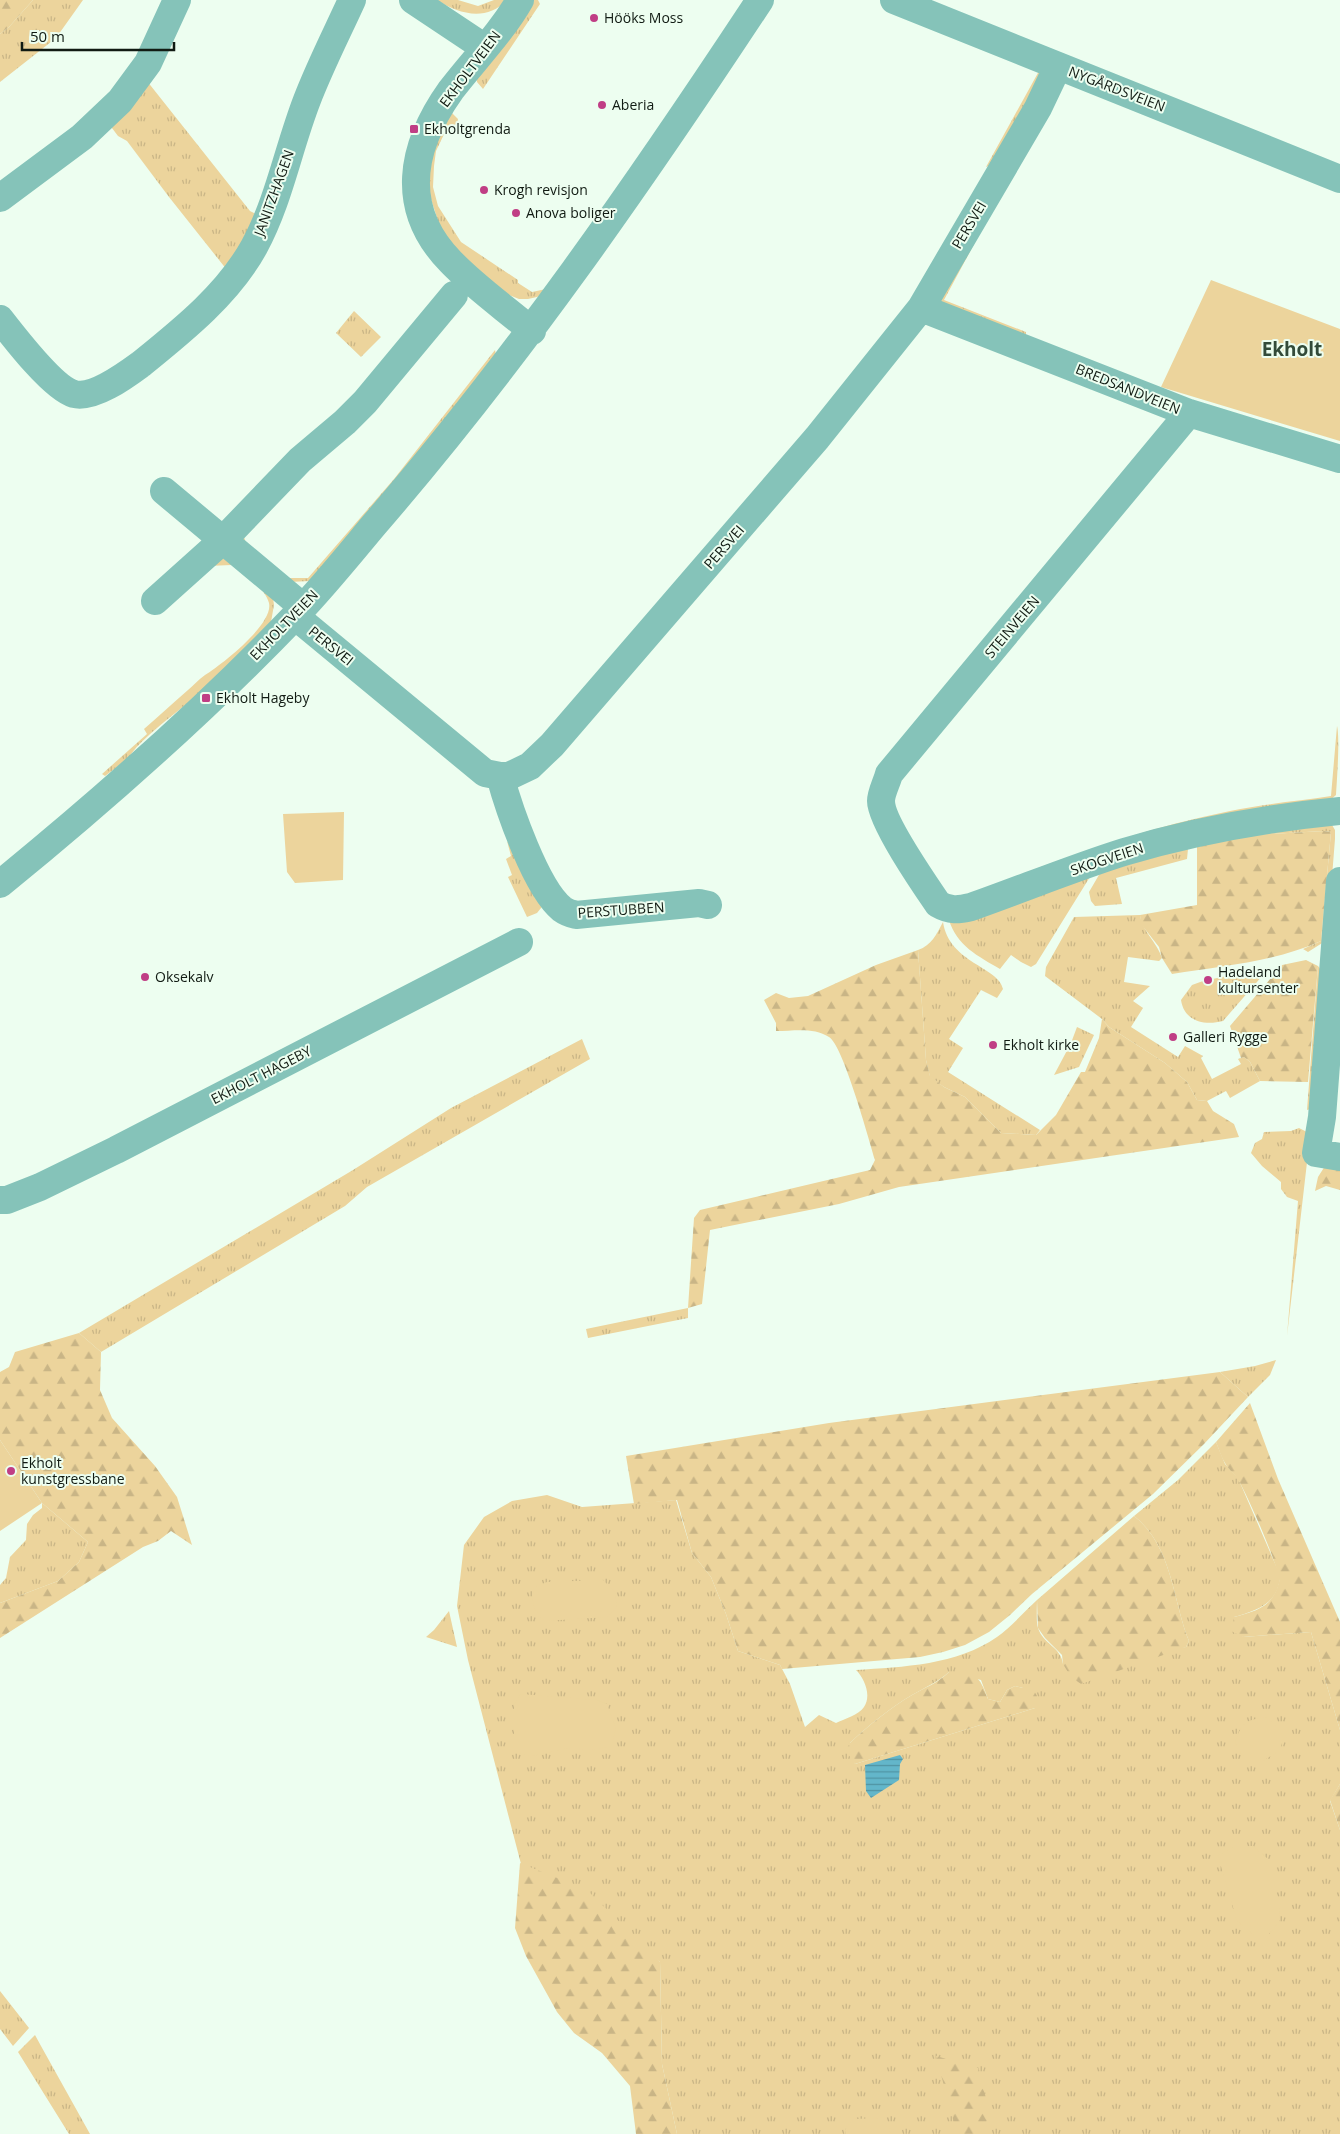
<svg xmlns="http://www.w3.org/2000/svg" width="1340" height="2134" font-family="'Open Sans',sans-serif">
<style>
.grass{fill:url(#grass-tufts);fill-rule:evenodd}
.forest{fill:url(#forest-firs)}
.green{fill:#ecd49c}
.water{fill:url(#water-rules)}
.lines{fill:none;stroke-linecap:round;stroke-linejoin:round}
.minor{stroke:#85c3b9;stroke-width:28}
.poi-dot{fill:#c03e85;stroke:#edfef0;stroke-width:2}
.labels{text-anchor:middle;stroke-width:4;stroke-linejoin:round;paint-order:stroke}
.poi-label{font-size:14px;fill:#111b13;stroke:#edfef0;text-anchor:start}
.street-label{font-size:14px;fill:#111b13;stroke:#edfef0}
.district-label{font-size:19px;font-weight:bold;fill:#334b39;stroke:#edfef0}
</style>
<defs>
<pattern id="grass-tufts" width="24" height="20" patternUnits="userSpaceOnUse" patternTransform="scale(1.25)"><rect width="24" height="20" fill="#ecd49c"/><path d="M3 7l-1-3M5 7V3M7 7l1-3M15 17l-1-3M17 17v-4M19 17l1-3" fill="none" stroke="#c9b586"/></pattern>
<pattern id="forest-firs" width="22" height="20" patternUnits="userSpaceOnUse" patternTransform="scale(1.25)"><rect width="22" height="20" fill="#ecd49c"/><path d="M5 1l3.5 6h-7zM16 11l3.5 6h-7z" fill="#c9b586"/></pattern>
<pattern id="water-rules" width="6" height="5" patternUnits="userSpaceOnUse" patternTransform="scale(1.25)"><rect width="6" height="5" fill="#63b6ca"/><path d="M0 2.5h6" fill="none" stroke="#5093a3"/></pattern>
</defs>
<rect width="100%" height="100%" fill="#edfef0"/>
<!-- grass -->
<path class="grass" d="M 33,0 L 83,0 L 56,38 L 0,82 L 0,34 L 9,27 Z
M 437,0 L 458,0 L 478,6 L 494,0 L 507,0 C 486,22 459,14 437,0 Z
M 533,0 L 538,0 L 540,4 L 483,89 L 477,82 L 476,75 Z
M 1039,71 L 1043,74 L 993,164 L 986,167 Z
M 147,81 L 250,211 L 258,215 L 227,270 L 169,197 L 127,141 L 118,136 L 109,124 Z
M 452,113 L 458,119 L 457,124 L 447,128 L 436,151 L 434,166 L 433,187 L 438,206 L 461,242 L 518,280 L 518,283 L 532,292 L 546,289 L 604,205 L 551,290 L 537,297 L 528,299 L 519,299 L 509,295 L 460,257 L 441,230 L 427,187 L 431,145 Z
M 987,220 L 944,300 L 1026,332 L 1026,335 L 942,304 L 939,300 Z
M 354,311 L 381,337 L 361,357 L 336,333 Z
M 495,350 L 496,355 L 494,361 L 310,581 L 289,582 L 243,547 L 241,534 L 244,537 L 246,543 L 287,578 L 308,578 L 394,479 Z
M 221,556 L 273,598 L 274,605 L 271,622 C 248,645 222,676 197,696 C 182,708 136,742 129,758 L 105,776 L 102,774 L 147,734 L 144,729 C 159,716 173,703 188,690 C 193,686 199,679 205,675 C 221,665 274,624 269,603 C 265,587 244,575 232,565 L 207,566 Z
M 1337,726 C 1340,738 1337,779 1336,795 L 1328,802 L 953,901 C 1043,865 1135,830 1230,811 C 1263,804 1298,801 1331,796 Z
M 1332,825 L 1335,830 L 1335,839 L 1327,940 L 1308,952 L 1303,949 L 1321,941 L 1331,832 L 1324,831 L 1249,835 Z
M 507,841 L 545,903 L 537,913 L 527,917 L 508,877 L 512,875 L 506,859 L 511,856 Z
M 1188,849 L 1187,859 L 1116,878 L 1122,904 L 1095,906 L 1091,901 L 1089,892 L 1103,868 Z
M 1093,872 L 1036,964 L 1031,967 L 1021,962 L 1011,955 L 1000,969 C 978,956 957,946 949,920 Z
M 1140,915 C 1142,931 1157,942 1162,958 L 1159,961 L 1128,957 L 1124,982 L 1150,986 L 1133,1001 L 1143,1008 L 1131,1027 L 1178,1057 L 1185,1046 L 1203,1056 L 1201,1058 L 1212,1079 L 1241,1064 L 1238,1059 L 1244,1057 L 1250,1062 L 1260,1081 L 1230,1098 L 1226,1091 L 1207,1101 L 1197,1100 L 1187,1082 L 1165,1063 L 1109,1027 L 1102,1019 L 1045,976 L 1046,967 L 1074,917 Z
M 943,922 C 949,963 999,967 1003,989 L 997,998 L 981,990 L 949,1039 L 963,1048 L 948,1072 L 1040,1130 L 1036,1135 L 1001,1133 L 965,1097 L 944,1087 L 930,1077 L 926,1060 L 918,950 C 932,945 936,935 943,922 Z
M 1318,966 L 1323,973 L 1310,1109 L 1307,1110 Z
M 1270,967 L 1223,1021 C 1204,1026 1184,1021 1181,1000 L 1192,985 L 1203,981 Z
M 1077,1027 L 1094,1035 L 1079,1067 L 1054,1075 L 1071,1043 Z
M 582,1039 L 590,1059 L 367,1187 L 345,1206 L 101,1352 L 79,1333 L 353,1170 L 451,1108 Z
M 1299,1128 L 1309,1133 L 1309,1145 L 1287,1336 L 1298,1201 L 1287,1197 L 1281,1189 L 1281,1182 L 1262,1166 L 1251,1153 L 1255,1143 L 1262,1139 L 1264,1132 L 1291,1131 Z
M 688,1308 L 688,1318 L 588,1338 L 586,1329 Z
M 1276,1360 L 1270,1375 L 1248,1397 L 1220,1372 L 1255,1366 Z
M 1216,1442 L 1225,1464 L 1238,1478 L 1280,1575 C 1279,1604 1257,1610 1234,1617 L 1243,1637 L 1311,1632 L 1340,1730 L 1340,1784 L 1330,1801 L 1340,1830 L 1340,2134 L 677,2134 L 662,2064 L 660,1962 L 521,1864 L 468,1660 L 457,1606 L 464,1545 L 484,1517 L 512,1501 L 547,1495 L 582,1507 L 676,1500 L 692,1553 L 711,1577 L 726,1614 L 738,1651 L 780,1665 L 790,1684 L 805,1727 L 819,1715 L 836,1723 C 844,1719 859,1715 864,1707 C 872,1695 864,1678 856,1670 C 903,1667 957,1665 997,1637 C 1011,1627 1024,1612 1037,1600 C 1037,1607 1036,1622 1038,1628 C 1043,1644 1061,1647 1063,1664 L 1186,1647 L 1189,1641 C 1172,1599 1173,1547 1134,1516 L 1178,1480 ZM 949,1672 L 981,1680 L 988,1699 L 1000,1702 L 1007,1690 L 1015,1686 L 1023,1688 L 1035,1708 L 855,1764 L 850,1743 C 869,1725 890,1708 912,1695 C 926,1687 938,1682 949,1672 Z
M 42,1503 L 88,1542 L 79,1562 L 58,1581 L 0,1603 L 0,1585 L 6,1578 L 10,1557 L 26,1540 L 27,1524 L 33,1515 L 42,1508 Z
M 449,1611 L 457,1647 L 426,1637 L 434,1630 Z
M 0,1991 L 29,2028 L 13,2046 L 0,2029 Z
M 35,2035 L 41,2046 L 90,2134 L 69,2134 L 18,2052 Z"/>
<!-- forest -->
<path class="forest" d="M 0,0 L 33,0 L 9,27 L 0,34 Z
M 1324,831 L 1331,832 L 1321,941 C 1274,962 1222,966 1172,974 L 1162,958 L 1159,947 L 1141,924 L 1140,915 L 1197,905 L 1197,847 L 1249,835 Z
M 918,950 L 926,1060 L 930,1076 L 944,1087 L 965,1097 L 1001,1133 L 1036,1135 L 1056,1115 L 1081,1072 L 1085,1072 L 1099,1038 L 1102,1019 L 1109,1027 L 1165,1063 L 1187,1082 L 1197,1100 L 1207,1101 L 1213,1111 L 1234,1124 L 1239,1137 L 899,1187 L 839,1204 L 710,1230 L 702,1304 L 688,1308 L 694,1218 L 700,1210 L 870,1170 L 875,1160 C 869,1140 843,1045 829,1037 C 814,1027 794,1031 776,1031 L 776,1023 L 764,1000 L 776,993 L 789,998 L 808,996 L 876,965 Z
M 1306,960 L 1318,966 L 1308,1082 L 1260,1081 L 1250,1062 L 1244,1057 L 1241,1058 L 1230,1026 L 1282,965 Z
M 1340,1165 L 1340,1190 L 1326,1186 L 1315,1191 L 1318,1177 L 1325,1166 Z
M 79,1333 L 101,1352 L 100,1390 L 112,1418 L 155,1466 L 177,1497 L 192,1545 L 171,1531 L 158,1541 L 143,1547 L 0,1638 L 0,1603 L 58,1581 L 79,1562 L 88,1542 L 42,1503 L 0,1440 L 0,1372 L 9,1367 L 15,1352 Z
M 1220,1372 L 1248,1397 L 1204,1444 L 1153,1494 L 1032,1594 L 1010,1615 L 989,1632 L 965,1645 L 943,1652 L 920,1657 L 782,1669 L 780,1665 L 738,1651 L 726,1614 L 711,1577 L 692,1553 L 677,1500 L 634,1504 L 626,1456 L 829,1423 Z
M 1250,1403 L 1278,1479 L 1340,1622 L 1340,1730 L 1311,1632 L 1243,1637 L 1231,1631 L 1234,1617 C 1256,1611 1273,1607 1279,1582 C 1282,1573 1245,1489 1237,1478 C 1234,1473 1228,1469 1225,1463 C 1221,1457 1219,1449 1216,1442 Z
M 1134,1516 C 1173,1547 1172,1599 1189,1641 L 1186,1647 L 1081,1684 L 1071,1677 L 1063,1664 L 1062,1655 L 1045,1638 L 1038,1628 L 1037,1600 Z
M 949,1672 C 976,1672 979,1675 988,1699 L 1000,1702 L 1007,1690 L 1015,1686 L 1023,1688 L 1032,1687 L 1037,1696 L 1035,1708 L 855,1764 L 848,1754 L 847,1748 L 850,1743 C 869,1725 890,1708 912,1695 C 926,1687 938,1683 949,1672 Z
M 1340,1784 L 1340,1830 L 1330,1800 Z
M 520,1863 L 587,1890 L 660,1962 L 662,2064 L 677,2134 L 636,2134 L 630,2086 L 602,2053 L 574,2033 L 557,2012 L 526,1956 L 515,1928 Z
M 936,2056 L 978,2068 L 991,2117 L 974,2134 L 957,2134 Z"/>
<!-- green -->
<path class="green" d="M 1211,280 L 1340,329 L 1340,441 L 1161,387 Z
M 344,812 L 343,880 L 295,883 L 287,872 L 283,814 Z
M 0,1440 L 42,1503 L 0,1531 Z
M 603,1580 L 615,1592 L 617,1607 L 607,1617 L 545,1621 C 533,1610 531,1602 534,1587 L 547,1582 Z
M 521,1694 L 597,1700 L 607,1704 L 616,1729 L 611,1746 L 594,1750 L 568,1748 L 533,1756 L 520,1753 L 514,1735 L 514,1704 Z
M 1265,1717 L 1275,1724 L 1284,1736 L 1280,1750 L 1263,1761 L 1242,1755 L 1235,1743 C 1241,1724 1245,1720 1265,1717 Z
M 1253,1846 L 1268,1859 L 1280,1907 L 1279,1922 L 1268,1935 L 1254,1935 L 1237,1921 L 1218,1856 L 1233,1847 Z
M 880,2118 L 888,2126 L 891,2134 L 846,2134 L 845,2130 L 853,2119 Z"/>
<!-- water -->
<path class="water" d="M 900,1755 L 903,1759 L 900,1764 L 899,1780 L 871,1798 L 866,1791 L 865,1765 Z"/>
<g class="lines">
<!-- minor -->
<path class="minor" d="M 413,0 L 485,48
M 520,0 C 501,33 474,60 451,90 C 411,146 398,208 451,262 C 475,287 505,308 532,331
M 894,0 L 1340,179
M 0,198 L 82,137 L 120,101 L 148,63 L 177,0
M 921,308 L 1189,413 L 1340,459
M 0,319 C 14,337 53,388 74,394 C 94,399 126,375 141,364 C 183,330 228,294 254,247 C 279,201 288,149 307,100 C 320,66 337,33 352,0
M 1189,413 L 889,774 C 887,782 881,793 881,801 C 881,821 925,885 938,904 C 950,911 958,910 971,907 C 1022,889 1073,868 1124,852 C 1194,831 1268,818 1340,811
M 164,491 L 303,607
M 155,601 L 223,540 L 300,460 L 345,422 L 365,402 L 454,295
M 295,616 L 485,773 L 500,776 L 509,776 L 530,766 L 552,745 L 817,438 L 921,308 L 1038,108 L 1058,66
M 500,776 C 509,809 536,888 562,909 C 566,912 572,914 576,915 L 699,903 L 708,905
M 1340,881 L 1322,1117 L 1316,1153 L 1340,1157
M 0,884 C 103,800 204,711 296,615 C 323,587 348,556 373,526 C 516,361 640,182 760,0
M 0,1200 L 7,1200 L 40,1187 L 116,1150 L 519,942"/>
</g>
<!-- markers -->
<g class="poi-dot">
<circle cx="594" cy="18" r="5"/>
<circle cx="602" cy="105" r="5"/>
<rect x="409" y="124" width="10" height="10" rx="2.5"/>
<circle cx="484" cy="190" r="5"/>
<circle cx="516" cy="213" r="5"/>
<rect x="201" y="693" width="10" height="10" rx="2.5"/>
<circle cx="145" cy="977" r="5"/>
<circle cx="1208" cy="980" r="5"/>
<circle cx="1173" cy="1037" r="5"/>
<circle cx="993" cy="1045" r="5"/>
<circle cx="11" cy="1471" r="5"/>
</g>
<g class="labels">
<!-- poi labels -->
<g class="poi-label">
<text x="604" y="23">Hööks Moss</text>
<text x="612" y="110">Aberia</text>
<text x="424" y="134">Ekholtgrenda</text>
<text x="494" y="195">Krogh revisjon</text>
<text x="526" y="218">Anova boliger</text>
<text x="216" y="703">Ekholt Hageby</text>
<text x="1218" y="977">Hadeland<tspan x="1218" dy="16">kultursenter</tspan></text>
<text x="155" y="982">Oksekalv</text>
<text x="1183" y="1042">Galleri Rygge</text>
<text x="1003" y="1050">Ekholt kirke</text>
<text x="21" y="1468">Ekholt<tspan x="21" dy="16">kunstgressbane</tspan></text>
</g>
<!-- street labels -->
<g class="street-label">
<text transform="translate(470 69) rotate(-53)" y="5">EKHOLTVEIEN</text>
<text transform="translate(1117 89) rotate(21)" y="5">NYGÅRDSVEIEN</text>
<text transform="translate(274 193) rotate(-70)" y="5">JANITZHAGEN</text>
<text transform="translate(969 225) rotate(-59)" y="5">PERSVEI</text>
<text transform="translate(1128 389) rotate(22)" y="5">BREDSANDVEIEN</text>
<text transform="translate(724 547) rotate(-49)" y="5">PERSVEI</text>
<text transform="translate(284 625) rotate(-46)" y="5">EKHOLTVEIEN</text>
<text transform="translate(1012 627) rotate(-50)" y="5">STEINVEIEN</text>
<text transform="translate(331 646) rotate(39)" y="5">PERSVEI</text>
<text transform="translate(1107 859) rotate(-18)" y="5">SKOGVEIEN</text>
<text transform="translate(621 910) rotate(-4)" y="5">PERSTUBBEN</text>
<text transform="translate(261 1075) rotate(-27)" y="5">EKHOLT HAGEBY</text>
</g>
<!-- district labels -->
<g class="district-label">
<text x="1292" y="356">Ekholt</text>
</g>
</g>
<!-- scale -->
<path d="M22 42v8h152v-8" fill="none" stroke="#111b13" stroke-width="2.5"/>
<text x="30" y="42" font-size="15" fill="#111b13" stroke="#edfef0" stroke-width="4" paint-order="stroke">50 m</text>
</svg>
